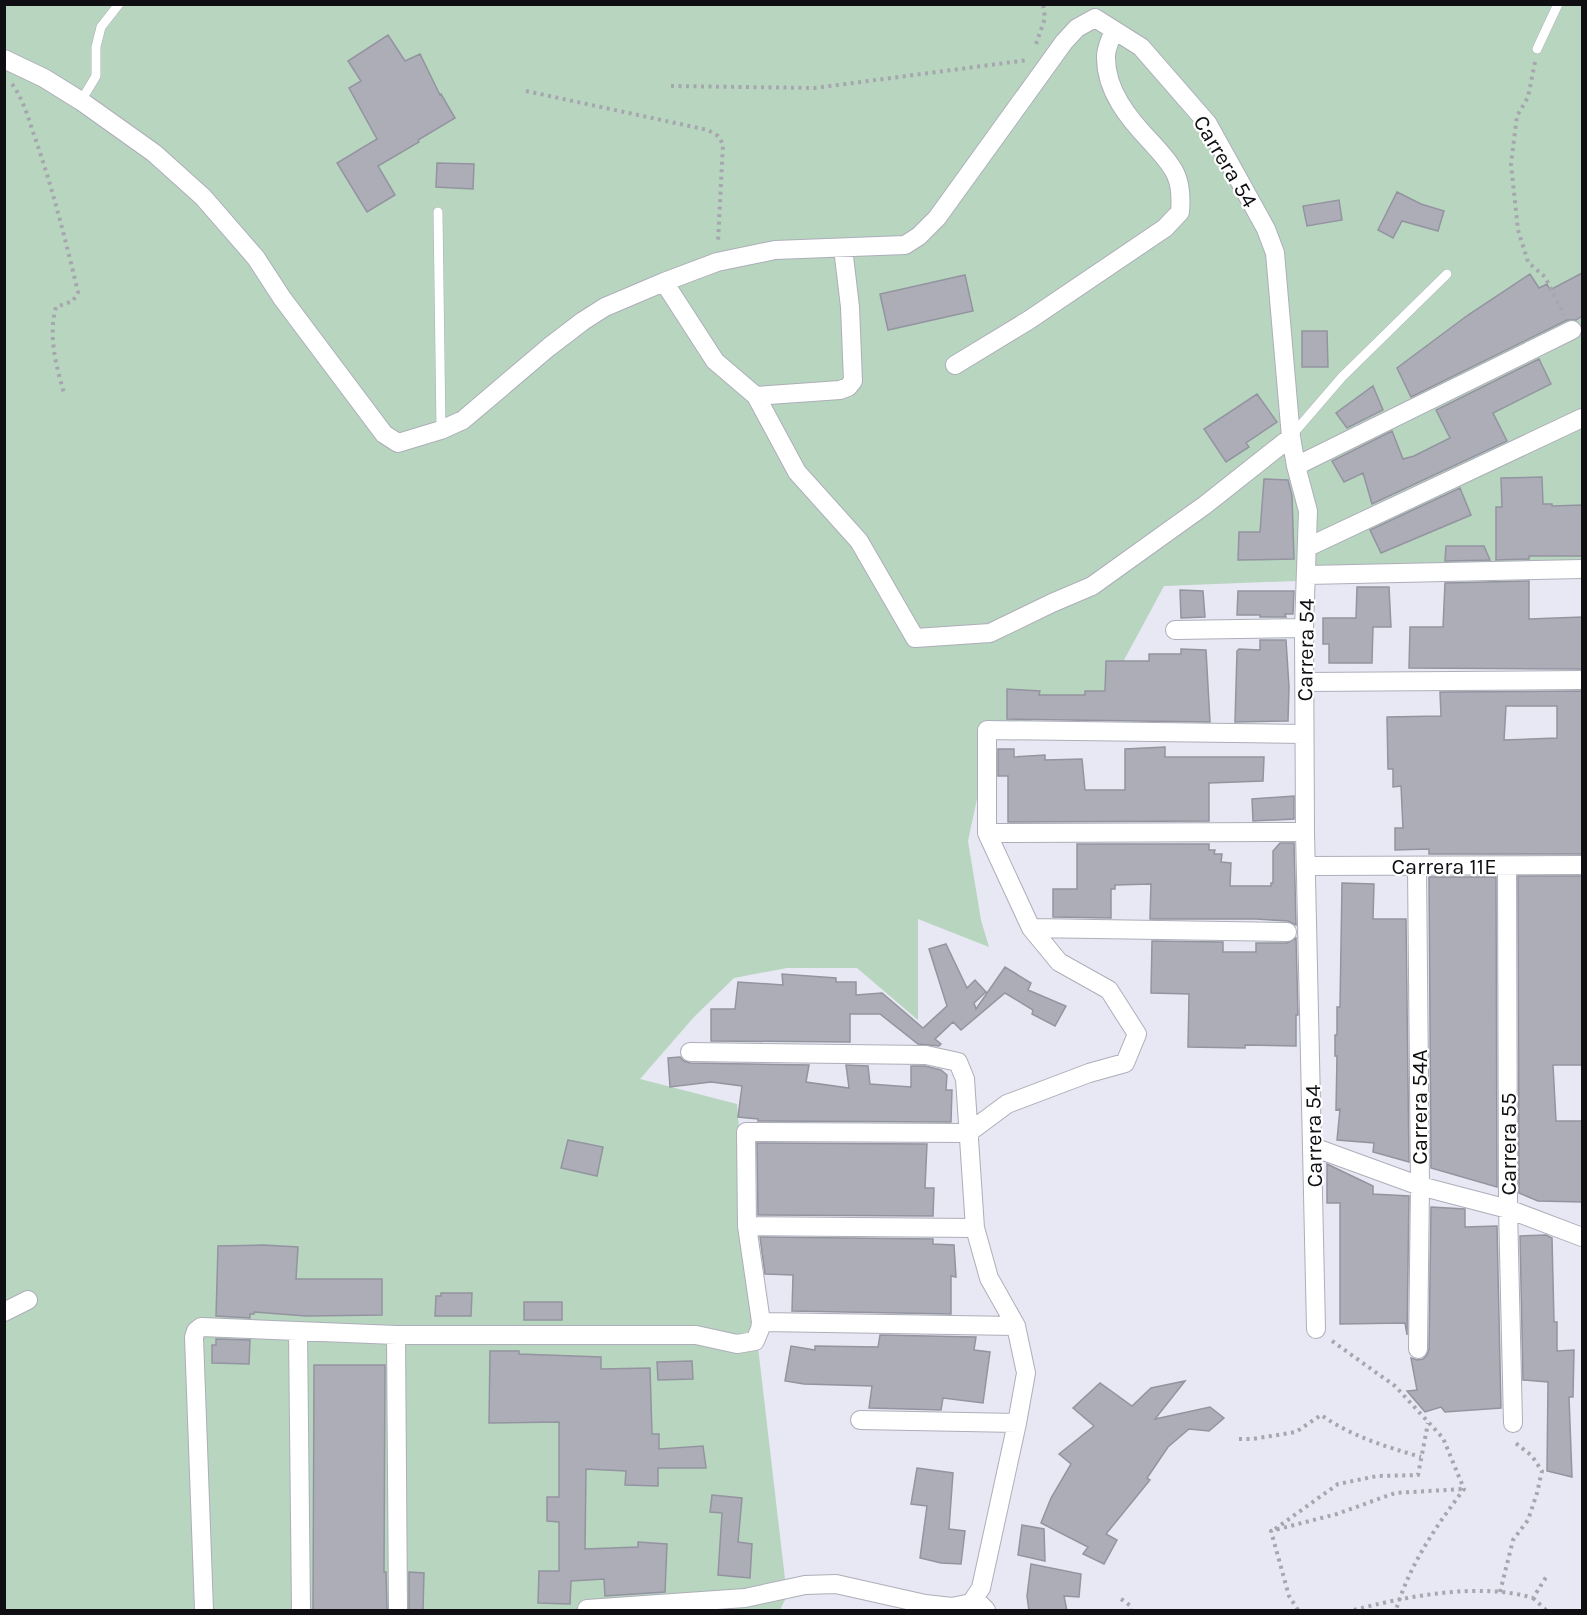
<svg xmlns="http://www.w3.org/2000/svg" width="1587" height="1615" font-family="Karla,sans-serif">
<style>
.green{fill:#b8d5c0}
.building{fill:#acadb7;stroke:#93949f;stroke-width:1.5;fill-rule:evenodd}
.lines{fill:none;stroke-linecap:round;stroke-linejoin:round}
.service-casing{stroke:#adaeb9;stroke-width:10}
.minor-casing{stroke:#adaeb9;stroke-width:20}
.path{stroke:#a6a6af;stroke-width:4;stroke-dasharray:3 4.5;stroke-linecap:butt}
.service{stroke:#fff;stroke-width:9}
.minor{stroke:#fff;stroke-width:18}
.labels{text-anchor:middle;stroke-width:4.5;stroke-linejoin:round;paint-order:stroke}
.street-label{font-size:22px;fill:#0f0f13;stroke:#fff}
</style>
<rect width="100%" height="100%" fill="#e7e8f3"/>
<!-- green -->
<path class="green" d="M 5,5 L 1582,5 L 1582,570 L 1164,586 L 1109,688 L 990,738 L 968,841 L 981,920 L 989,947 L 918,919 L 918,1020 L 857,968 L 787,968 L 734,978 L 694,1017 L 640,1079 L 737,1104 L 758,1347 L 787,1596 L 780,1610 L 5,1610 Z"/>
<!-- building -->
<path class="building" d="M 388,35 L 405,61 L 420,54 L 440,95 L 441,94 L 455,118 L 418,140 L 419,142 L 378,166 L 395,195 L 367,212 L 337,163 L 377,139 L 349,88 L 361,81 L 348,61 Z
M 437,163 L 474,164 L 473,189 L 436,187 Z
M 1397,192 L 1421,204 L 1444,211 L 1438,231 L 1402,221 L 1393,238 L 1378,230 Z
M 1339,200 L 1342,220 L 1307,226 L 1303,206 Z
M 1582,273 L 1582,316 L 1576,320 L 1567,320 L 1411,397 L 1397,368 L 1468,315 L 1530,274 L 1539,288 L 1547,284 L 1550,290 Z
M 965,275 L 973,311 L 888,330 L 880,294 Z
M 1302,331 L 1327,331 L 1328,367 L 1302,367 Z
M 1539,359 L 1551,384 L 1493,413 L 1507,441 L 1372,504 L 1363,473 L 1344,482 L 1332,461 L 1392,431 L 1403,459 L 1414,456 L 1450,438 L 1436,410 Z
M 1373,386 L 1383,410 L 1347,428 L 1336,413 Z
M 1257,394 L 1277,422 L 1246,443 L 1249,447 L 1226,462 L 1204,429 Z
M 1542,477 L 1543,504 L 1552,504 L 1552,506 L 1582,505 L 1582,556 L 1529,556 L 1529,559 L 1496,560 L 1496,507 L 1502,507 L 1501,478 Z
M 1264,479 L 1288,480 L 1292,496 L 1294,559 L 1238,560 L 1239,532 L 1260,532 Z
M 1460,488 L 1471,515 L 1381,553 L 1370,530 Z
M 1446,546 L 1484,546 L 1490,560 L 1445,561 Z
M 1529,581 L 1529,619 L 1582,617 L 1582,669 L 1409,668 L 1410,627 L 1443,627 L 1445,583 Z
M 1357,587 L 1389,587 L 1391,627 L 1373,627 L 1372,663 L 1329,663 L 1329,644 L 1323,644 L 1323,618 L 1356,618 Z
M 1180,590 L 1203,591 L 1205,617 L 1181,618 Z
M 1238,591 L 1294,591 L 1293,614 L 1285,614 L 1286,617 L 1260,617 L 1260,615 L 1237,615 Z
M 1260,640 L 1286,640 L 1289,687 L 1288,721 L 1235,722 L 1237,651 L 1239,649 L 1260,650 Z
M 1181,649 L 1206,650 L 1210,722 L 1007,719 L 1007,689 L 1040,691 L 1039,695 L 1085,695 L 1085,691 L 1105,691 L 1106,661 L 1149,661 L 1149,654 L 1181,654 Z
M 1582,691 L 1582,854 L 1429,854 L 1429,849 L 1395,850 L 1395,828 L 1403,828 L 1401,786 L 1393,787 L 1393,769 L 1388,769 L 1387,717 L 1441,716 L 1440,692 ZM 1506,706 L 1557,706 L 1557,738 L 1504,740 Z
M 1165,747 L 1165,757 L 1264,757 L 1263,781 L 1209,783 L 1209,821 L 1008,822 L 1008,776 L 998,776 L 998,749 L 1014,749 L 1014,757 L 1045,755 L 1045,760 L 1082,759 L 1085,790 L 1125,790 L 1125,749 Z
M 1294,796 L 1294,819 L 1253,821 L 1252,799 Z
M 1280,843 L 1294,843 L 1296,925 L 1288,921 L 1256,919 L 1150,919 L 1151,884 L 1115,885 L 1115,889 L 1111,889 L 1111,918 L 1053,917 L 1053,889 L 1077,889 L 1077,844 L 1209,844 L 1209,850 L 1215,850 L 1214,854 L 1222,854 L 1221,862 L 1231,863 L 1230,886 L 1271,886 L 1271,883 L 1273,883 L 1273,851 Z
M 1518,876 L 1582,876 L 1582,1065 L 1553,1065 L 1556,1121 L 1582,1121 L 1582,1202 L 1538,1201 L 1519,1193 Z
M 1429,877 L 1496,877 L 1497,1187 L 1431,1168 Z
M 1342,883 L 1374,884 L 1373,919 L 1406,919 L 1409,1162 L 1373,1152 L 1374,1143 L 1337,1140 L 1340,1109 L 1336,1110 L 1337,1056 L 1335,1056 L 1335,1035 L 1337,1035 L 1337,1007 L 1340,1007 Z
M 1296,938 L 1298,1015 L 1296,1015 L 1296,1046 L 1245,1045 L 1245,1048 L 1188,1047 L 1189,994 L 1151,993 L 1152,941 L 1223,942 L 1223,952 L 1256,952 L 1256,943 L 1287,943 Z
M 946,944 L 967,988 L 975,980 L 986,992 L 974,1003 L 976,1009 L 1005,967 L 1031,983 L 1028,990 L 1066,1006 L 1055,1026 L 1032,1014 L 1033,1010 L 1005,993 L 961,1030 L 953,1022 L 935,1039 L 941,1044 L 939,1046 L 918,1044 L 880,1014 L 850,1014 L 850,1042 L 711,1041 L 711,1009 L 735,1009 L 738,982 L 783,985 L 782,974 L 836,978 L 836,982 L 856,982 L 856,995 L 882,993 L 923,1028 L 947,1006 L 929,949 Z
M 680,1057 L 684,1061 L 690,1063 L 809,1065 L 806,1082 L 849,1088 L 846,1065 L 868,1066 L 870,1084 L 911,1087 L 911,1066 L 925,1066 L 941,1070 L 947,1075 L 946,1090 L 952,1090 L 951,1122 L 758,1121 L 758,1119 L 738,1117 L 742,1086 L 711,1082 L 670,1087 L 668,1058 Z
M 568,1140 L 603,1147 L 597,1176 L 561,1168 Z
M 757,1143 L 927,1144 L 925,1188 L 934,1188 L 933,1216 L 758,1215 Z
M 1327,1164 L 1373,1186 L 1373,1194 L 1409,1196 L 1407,1335 L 1405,1323 L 1340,1324 L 1340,1203 L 1327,1203 Z
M 1431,1207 L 1465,1209 L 1465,1227 L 1497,1226 L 1501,1408 L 1445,1412 L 1441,1407 L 1425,1412 L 1407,1391 L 1417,1390 L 1411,1358 L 1417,1360 L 1423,1359 L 1427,1355 L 1429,1349 Z
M 1546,1235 L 1552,1238 L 1554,1322 L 1557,1322 L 1557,1351 L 1574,1350 L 1573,1397 L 1569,1397 L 1572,1477 L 1547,1471 L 1548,1382 L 1523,1380 L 1520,1236 Z
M 760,1237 L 933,1239 L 933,1244 L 954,1245 L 956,1277 L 951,1276 L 951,1314 L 792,1311 L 793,1275 L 765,1274 Z
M 263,1245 L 298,1247 L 296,1279 L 382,1279 L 382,1315 L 306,1316 L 254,1312 L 254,1314 L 250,1314 L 250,1318 L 216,1316 L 218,1246 Z
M 441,1293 L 472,1293 L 471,1316 L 435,1316 L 436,1296 L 441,1296 Z
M 524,1302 L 562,1302 L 562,1320 L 524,1320 Z
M 880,1335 L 976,1337 L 974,1350 L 990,1352 L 983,1403 L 943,1398 L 941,1410 L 869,1408 L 872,1386 L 804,1384 L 785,1381 L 791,1346 L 815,1350 L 815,1346 L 878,1347 Z
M 216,1339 L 250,1340 L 249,1364 L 212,1363 L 212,1345 L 216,1345 Z
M 490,1351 L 519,1351 L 519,1354 L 601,1357 L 601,1369 L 650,1368 L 652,1434 L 659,1434 L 659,1449 L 703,1446 L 706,1468 L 658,1468 L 658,1486 L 625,1485 L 626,1471 L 586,1469 L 585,1549 L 638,1547 L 638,1542 L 667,1544 L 665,1592 L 605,1596 L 604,1579 L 571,1581 L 570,1604 L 538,1603 L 539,1571 L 559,1571 L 559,1522 L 547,1521 L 547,1497 L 559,1497 L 559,1422 L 489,1423 Z
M 692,1361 L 693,1379 L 658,1380 L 657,1362 Z
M 314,1365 L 385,1365 L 384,1572 L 386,1572 L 387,1611 L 313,1611 Z
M 1185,1381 L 1155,1419 L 1210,1407 L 1224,1418 L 1209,1431 L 1189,1429 L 1168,1447 L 1147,1478 L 1150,1480 L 1106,1534 L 1117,1540 L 1104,1564 L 1083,1554 L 1088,1547 L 1041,1523 L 1051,1498 L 1071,1464 L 1059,1454 L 1094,1426 L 1073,1408 L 1100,1383 L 1132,1406 L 1151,1388 Z
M 917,1468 L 953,1473 L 949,1529 L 965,1531 L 961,1564 L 941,1563 L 920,1558 L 927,1506 L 911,1504 Z
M 712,1495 L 742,1498 L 738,1542 L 752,1544 L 750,1578 L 718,1575 L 722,1513 L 710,1512 Z
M 1022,1525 L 1044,1529 L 1045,1561 L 1018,1555 Z
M 1031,1564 L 1081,1574 L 1079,1597 L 1064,1596 L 1067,1611 L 1029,1611 L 1027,1596 Z
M 409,1572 L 424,1573 L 423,1611 L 409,1611 Z"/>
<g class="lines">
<!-- service casing -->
<g class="service-casing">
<path id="service" d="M 1537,49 L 1558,4
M 81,101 L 96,76 L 96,47 L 101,27 L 119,4
M 438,212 L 441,430
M 1292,435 L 1342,377 L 1447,274"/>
</g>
<!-- minor casing -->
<g class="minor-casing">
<path id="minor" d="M 4,59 L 44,78 L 81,101 L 154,153 L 203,197 L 256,258 L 282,298 L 384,434 L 398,443 L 441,430 L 463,420 L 549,347 L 583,321 L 605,307 L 664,282 L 717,262 L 775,250 L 905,245 L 919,236 L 937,218 L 1064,42 L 1077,28 L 1095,18 L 1141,47 L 1208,124 L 1266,229 L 1275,253 L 1291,437 L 1296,466 L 1308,511 L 1304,628 L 1305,832 L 1316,1329
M 664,282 L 715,361 L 756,396 L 797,472 L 859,541 L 915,638 L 990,633 L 1052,603 L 1092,586 L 1205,505 L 1291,437
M 955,365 L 1029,320 L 1165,228 L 1180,212 C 1181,200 1181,186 1176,175 C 1171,163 1159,151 1151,142 C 1129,119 1105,90 1106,56 C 1106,48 1111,38 1114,30
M 756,396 L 840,390 L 848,387 L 853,381 L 850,307 L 843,248
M 1296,466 L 1572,330
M 1308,547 L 1582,418
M 1307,575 L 1582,569
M 1175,630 L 1304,628
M 1305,682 L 1582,680
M 987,833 L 1305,832
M 1306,866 L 1582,865
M 1417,866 L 1420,1186 L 1418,1349
M 1507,866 L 1508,1209 L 1513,1423
M 1031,928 L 1287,932
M 1313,1147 L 1420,1186 L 1508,1209 L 1582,1237
M 747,1226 L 975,1228
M 4,1312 L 28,1300
M 1016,1326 L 761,1322 L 747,1226 L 746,1132 L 968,1133 L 1007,1104 L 1089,1073 L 1125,1063 L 1137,1034 L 1109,990 L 1059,962 L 1031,928 L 987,833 L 987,730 L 1304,734
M 298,1332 L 301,1610
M 396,1335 L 398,1610
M 860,1420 L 1017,1423
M 971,1603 L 979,1603 L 986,1610
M 204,1610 L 194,1337 L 196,1331 L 201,1327 L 396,1335 L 696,1335 L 737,1344 L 755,1341 L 760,1329 L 761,1322
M 587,1610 L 587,1609 L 745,1598 L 805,1585 L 836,1584 L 925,1604 L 952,1607 L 971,1603 L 981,1588 L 1017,1423 L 1026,1373 L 1016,1326 L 989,1278 L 975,1228 L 965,1079 L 958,1062 L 926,1055 L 690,1052"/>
</g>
<!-- path -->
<path class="path" d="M 1036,44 L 1045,18 L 1043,4
M 1535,62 L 1528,97 L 1517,116 L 1511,164 L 1518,230 L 1528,262 L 1545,277 L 1564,315
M 12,84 C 23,99 28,117 34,135 C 52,186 65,238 78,292 L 73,301 L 56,307 C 48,335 56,366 64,393
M 671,86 L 815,88 L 1028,60
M 526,91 L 708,130 L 718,136 L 723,144 L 718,242
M 1332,1341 L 1395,1386 L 1443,1438 L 1464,1489 C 1435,1528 1410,1564 1396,1610
M 1239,1439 L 1252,1439 L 1296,1432 L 1321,1415 C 1353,1437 1384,1446 1421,1457
M 1275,1529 L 1338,1484 L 1377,1476 L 1418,1475 L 1428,1423
M 1500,1592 L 1513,1540 L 1528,1520 L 1537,1493 L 1542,1471 L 1532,1456 L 1513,1441
M 1533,1598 L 1546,1610
M 1121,1599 L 1131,1606 L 1131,1610
M 1298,1610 L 1289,1596 L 1271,1531 L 1337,1514 L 1395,1493 L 1463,1489
M 1354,1610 C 1407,1596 1481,1582 1533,1598 L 1548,1574"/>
<!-- service -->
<use href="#service" class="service"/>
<!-- minor -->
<use href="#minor" class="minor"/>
</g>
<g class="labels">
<!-- street labels -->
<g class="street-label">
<text transform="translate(1226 161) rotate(59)" y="8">Carrera 54</text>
<text transform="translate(1305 650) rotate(-89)" y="8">Carrera 54</text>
<text x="1444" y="874">Carrera 11E</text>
<text transform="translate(1419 1107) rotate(-90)" y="8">Carrera 54A</text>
<text transform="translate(1313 1136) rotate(-91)" y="8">Carrera 54</text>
<text transform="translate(1508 1144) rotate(-90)" y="8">Carrera 55</text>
</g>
</g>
<!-- border -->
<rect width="1587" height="1615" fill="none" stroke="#0f0f13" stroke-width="12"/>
</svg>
